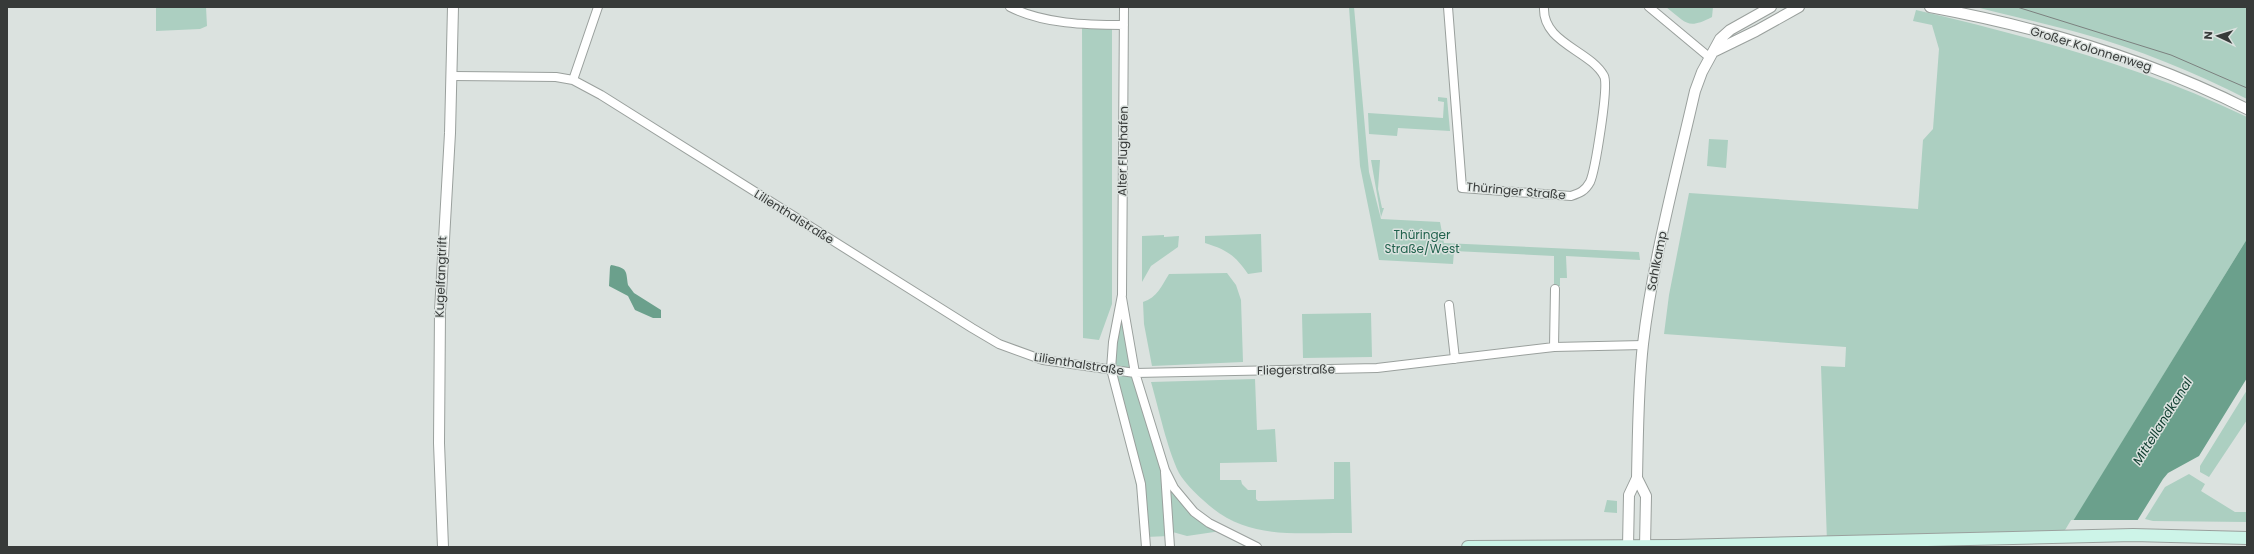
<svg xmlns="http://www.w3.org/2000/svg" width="2254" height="554" font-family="Poppins,sans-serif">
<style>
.green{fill:#accfc1}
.water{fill:#6ba08c}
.pier{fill:#dbe2df}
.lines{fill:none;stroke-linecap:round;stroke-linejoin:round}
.minor-casing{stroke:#9aa09d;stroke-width:10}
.tertiary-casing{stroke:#9aa09d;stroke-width:12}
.secondary-casing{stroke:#9aa09d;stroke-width:14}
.minor{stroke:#fff;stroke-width:8}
.tertiary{stroke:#fff;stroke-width:10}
.secondary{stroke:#cdf4e8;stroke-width:12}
.tram{stroke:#7c817f;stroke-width:1}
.labels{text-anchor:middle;stroke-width:3;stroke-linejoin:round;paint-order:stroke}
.street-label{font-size:12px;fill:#373a39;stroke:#dbe2df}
.park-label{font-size:12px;fill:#21624d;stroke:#dbe2df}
.water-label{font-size:13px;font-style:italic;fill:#0f3d2f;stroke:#dbe2df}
</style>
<rect width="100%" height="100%" fill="#dbe2df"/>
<!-- green -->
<path class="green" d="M 156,7 L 206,7 L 207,26 L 200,29 L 156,31 Z
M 1349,7 L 1354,7 L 1369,172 L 1381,219 L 1440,222 L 1444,243 L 1639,252 L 1640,260 L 1566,256 L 1567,278 L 1560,278 L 1560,286 L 1554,286 L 1554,256 L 1454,251 L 1453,264 L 1379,260 L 1360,166 Z
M 1666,7 L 1713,7 L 1712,17 C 1687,30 1687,23 1666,7 Z
M 1976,7 L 2247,7 L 2247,99 C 2194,72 2138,49 2080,33 C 2045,23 2010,16 1976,7 Z
M 1916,10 C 2030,37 2142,66 2247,117 L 2247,239 L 2065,535 L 1827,542 L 1821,366 L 1845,367 L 1846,347 L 1664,334 L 1669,295 L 1689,193 L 1918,209 L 1923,140 L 1933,129 L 1939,49 L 1932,25 L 1913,21 Z
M 1082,23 L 1112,25 L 1112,304 L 1099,340 L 1083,338 Z
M 1438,97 L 1447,98 L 1450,131 L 1398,128 L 1397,136 L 1369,134 L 1368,113 L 1443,118 L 1444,102 L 1438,101 Z
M 1709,139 L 1728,140 L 1726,168 L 1707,166 Z
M 1371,160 L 1380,160 L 1378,189 L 1382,208 L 1384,208 L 1381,217 Z
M 1261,234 L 1262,272 L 1248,274 C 1235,255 1227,250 1205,243 L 1205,236 Z
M 1164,235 L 1164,237 L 1179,236 L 1178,247 L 1151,266 L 1142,282 L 1142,236 Z
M 1227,273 L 1236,285 L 1241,300 L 1243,362 L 1152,366 L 1144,324 L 1143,302 C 1157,298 1162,285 1169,274 Z
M 1122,295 L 1131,349 L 1165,470 L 1185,501 L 1221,531 L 1187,536 L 1169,531 L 1169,536 L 1146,537 L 1111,355 Z
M 1371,313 L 1372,357 L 1303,358 L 1302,314 Z
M 1255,379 L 1257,430 L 1275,429 L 1277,462 L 1220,463 L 1220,480 L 1241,480 L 1242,484 L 1248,490 L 1256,490 L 1256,499 L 1258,501 L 1334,499 L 1334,462 L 1350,462 L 1352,533 C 1296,532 1247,542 1203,500 C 1194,492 1185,483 1179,473 C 1167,448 1159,410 1151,382 Z
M 2247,390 L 2247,420 L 2209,477 L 2200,472 L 2200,466 Z
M 2189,474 L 2205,484 L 2201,491 L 2235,512 L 2247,512 L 2247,522 L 2153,521 L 2145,519 L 2165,487 Z
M 1607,500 L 1617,501 L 1617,513 L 1604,512 Z"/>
<!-- water -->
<path class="water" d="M 2247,239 L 2247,378 L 2199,456 L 2168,473 L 2163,479 L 2121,547 L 2057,547 Z
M 611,265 C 628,268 626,271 628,285 L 634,293 L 661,310 L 661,318 L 653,318 L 635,310 L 628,296 L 609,286 L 610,267 Z"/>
<!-- pier -->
<path class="pier" d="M 2071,520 L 2140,520 L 2124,547 L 2055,547 Z"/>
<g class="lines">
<!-- minor casing -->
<g class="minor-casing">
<path id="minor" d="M 1010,7 C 1044,24 1086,25 1124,25
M 1124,7 L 1122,295 L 1113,342 L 1111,369 L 1141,484 L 1146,547
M 1448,7 L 1462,188 L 1571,196 C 1580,193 1585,191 1590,182 C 1595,171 1609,86 1604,76 C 1590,50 1542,43 1544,7
M 1649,7 L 1709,57
M 452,76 L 556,77 L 573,80 L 601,95 L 972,328 L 999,344 L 1043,360 L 1135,373 L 1377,368 L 1554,347 L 1643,345
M 573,80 L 598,7
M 1122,298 L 1135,373 L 1165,470 L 1174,488 L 1194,512 L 1209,523 L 1257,547
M 1449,305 L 1455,359
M 1554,347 L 1555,289
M 1165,472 L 1170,547"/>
</g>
<!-- tertiary casing -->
<g class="tertiary-casing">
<path id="tertiary" d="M 1930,7 C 2038,27 2148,59 2247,109
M 1715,51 L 1756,31 L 1799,7
M 1637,478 L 1646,496 L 1645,547
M 443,547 L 439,443 L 440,311 L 450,133 L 453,7
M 1628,547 L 1629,495 L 1637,478 C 1638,433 1638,388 1643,344 C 1653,259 1676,174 1695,91 L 1702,72 L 1720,39 L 1730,30 L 1771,7"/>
</g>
<!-- secondary casing -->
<g class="secondary-casing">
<path id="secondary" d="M 1468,547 L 1676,546 L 2133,535 L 2247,538"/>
</g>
<!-- minor -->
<use href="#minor" class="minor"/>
<!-- tertiary -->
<use href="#tertiary" class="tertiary"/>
<!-- secondary -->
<use href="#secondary" class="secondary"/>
<!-- tram -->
<path class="tram" d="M 2017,7 L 2171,55 L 2247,88
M 2076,547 L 2141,547"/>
</g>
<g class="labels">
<!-- street labels -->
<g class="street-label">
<text transform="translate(2091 49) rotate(17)" y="4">Großer Kolonnenweg</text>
<text transform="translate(1123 151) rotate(-89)" y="4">Alter Flughafen</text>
<text transform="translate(1516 191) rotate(5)" y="4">Thüringer Straße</text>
<text transform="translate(794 217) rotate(32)" y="4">Lilienthalstraße</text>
<text transform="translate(1657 261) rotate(-79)" y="4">Sahlkamp</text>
<text transform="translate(441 277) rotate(-88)" y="4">Kugelfangtrift</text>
<text transform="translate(1079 364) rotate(9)" y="4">Lilienthalstraße</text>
<text transform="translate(1296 370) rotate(-1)" y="4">Fliegerstraße</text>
</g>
<!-- park labels -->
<g class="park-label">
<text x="1422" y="239">Thüringer<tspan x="1422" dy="14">Straße/West</tspan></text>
</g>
<!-- water labels -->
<g class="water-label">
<text transform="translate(2162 421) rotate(-58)" y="5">Mittellandkanal</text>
</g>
</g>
<!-- border -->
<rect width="2254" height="554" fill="none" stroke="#373a39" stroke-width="16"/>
<!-- north arrow -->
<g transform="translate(2218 36) rotate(274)" stroke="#dbe2df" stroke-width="3" paint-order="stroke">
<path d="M0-3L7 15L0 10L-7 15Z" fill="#373a39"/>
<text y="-6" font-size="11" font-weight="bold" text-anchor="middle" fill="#373a39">N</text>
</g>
</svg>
